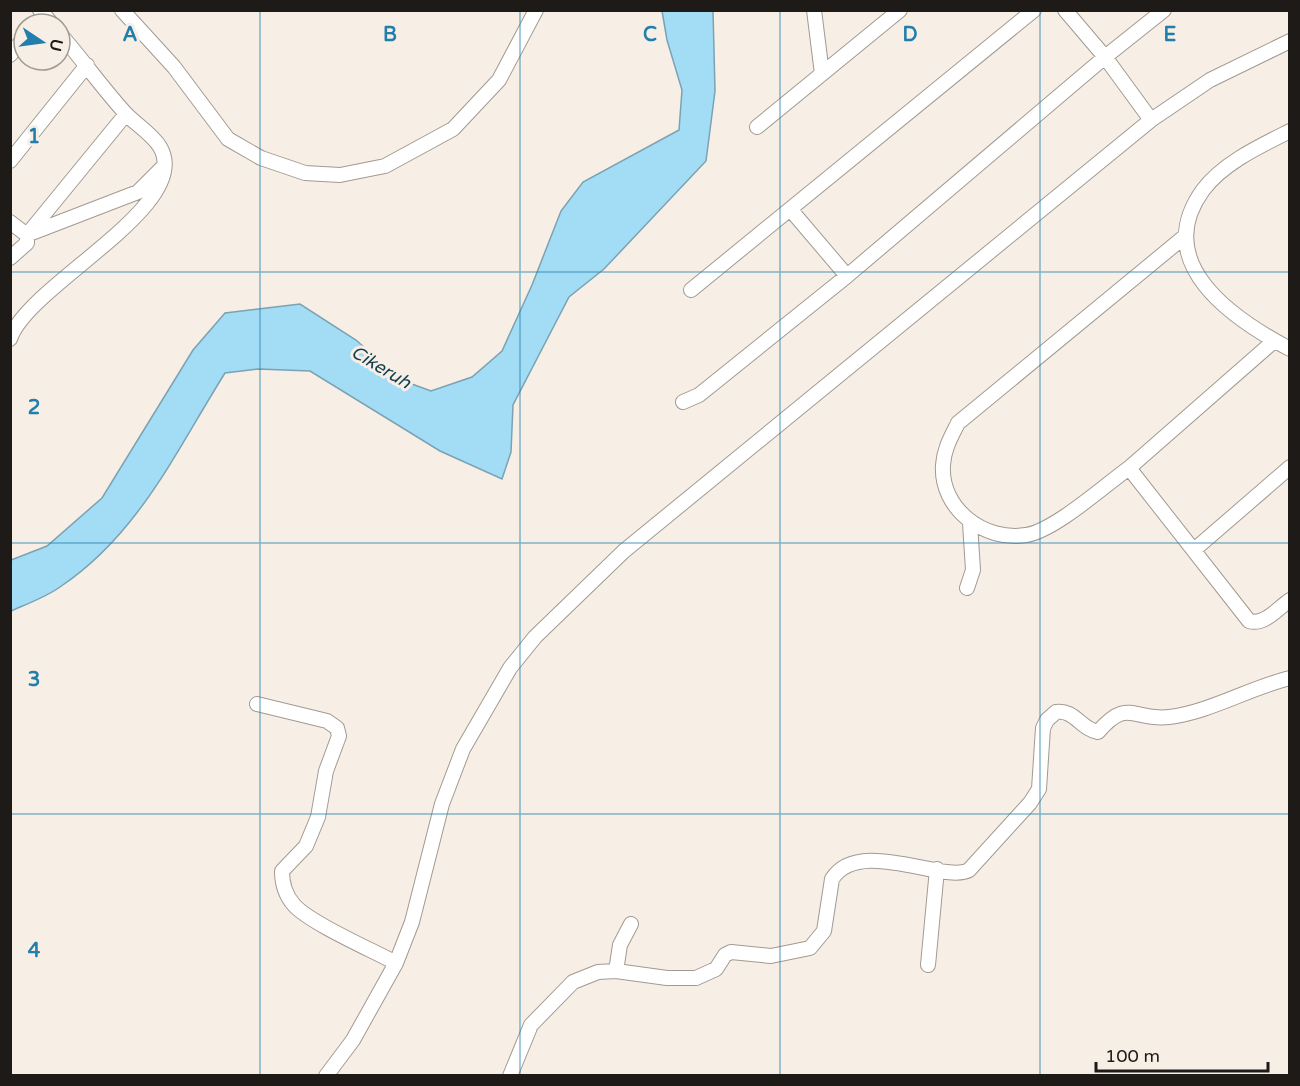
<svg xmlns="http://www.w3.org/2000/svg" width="1300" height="1086" font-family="'Varela Round',sans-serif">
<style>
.water{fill:#a3dcf5;stroke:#7ba2b2;stroke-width:1.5}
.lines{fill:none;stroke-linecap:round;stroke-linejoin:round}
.minor-casing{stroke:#a19a92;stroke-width:16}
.minor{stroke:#fff;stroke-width:14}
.grid{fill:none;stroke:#227eab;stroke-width:1.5;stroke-opacity:0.55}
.labels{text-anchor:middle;stroke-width:6;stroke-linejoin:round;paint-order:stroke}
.water-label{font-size:18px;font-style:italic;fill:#103e4f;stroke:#f7efe6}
.grid-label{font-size:20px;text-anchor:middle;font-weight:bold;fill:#227eab;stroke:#f7efe6;stroke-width:6;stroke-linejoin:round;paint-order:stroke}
</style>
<rect width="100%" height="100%" fill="#f7efe6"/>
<!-- water -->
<path class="water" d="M 662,11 L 713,11 L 715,91 L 706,161 L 604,269 L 569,297 L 513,405 L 511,452 L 502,479 L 440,451 L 310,371 L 258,369 L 225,373 C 176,451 139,534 60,587 C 46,597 27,604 11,611 L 11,560 L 47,546 L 102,498 L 193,350 L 225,313 L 300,304 L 356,340 L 401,380 L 431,391 L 472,377 L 502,351 L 532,285 L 561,211 L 583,182 L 679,130 L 682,90 L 667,40 Z"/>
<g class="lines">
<!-- minor casing -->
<g class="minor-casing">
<path id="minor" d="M 40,10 L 52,24
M 122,10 L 174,67 L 228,139 L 261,158 L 305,173 L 340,175 L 385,166 L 453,129 L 499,80 L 536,10
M 814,10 L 822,74
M 1065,10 L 1105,57 L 1164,10
M 10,55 L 24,38
M 757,127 L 900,10
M 1290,131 C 1260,146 1223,163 1203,190 C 1150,263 1233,319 1290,349
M 10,161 L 87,65
M 790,209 L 847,276
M 10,222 L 27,235
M 29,234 L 138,192 L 162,168
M 10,258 L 27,243 L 27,235 L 126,114
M 691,290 L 1034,10
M 10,339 C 27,285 195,206 160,147 C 153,135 137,125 127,115 C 103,89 83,60 60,34
M 1274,341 L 1129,468 L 1249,621 C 1264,626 1278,608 1290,600
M 683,402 L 699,395 L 847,276 L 1105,57 L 1151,120
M 1129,468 C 1104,486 1054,531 1026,535 C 985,542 940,509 943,465 C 944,449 951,437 958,423 L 1184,237
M 1194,550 L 1290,467
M 967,588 L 973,570 L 970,523
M 257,704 L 327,721 L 337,728 L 339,736 L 326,771 L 318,817 L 306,846 L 282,871 C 282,884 286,896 294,905 C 310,923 372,950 396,963
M 928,965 L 937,869
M 616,971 L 620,945 L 631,924
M 326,1076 L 353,1040 L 396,963 L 412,922 L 442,804 L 463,749 L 510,668 L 535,637 L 624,551 L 1151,120 L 1210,80 L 1290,41
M 510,1076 L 531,1025 L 573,982 L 598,972 L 616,971 L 667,978 L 696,978 L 716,969 L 725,955 L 731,952 L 771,956 L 810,948 L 824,931 L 832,879 C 859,836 945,884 969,870 L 1030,803 L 1039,789 L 1043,728 L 1047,720 L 1056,712 C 1074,709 1081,729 1098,732 C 1128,697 1133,721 1169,717 C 1210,712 1249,688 1290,678"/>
</g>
<!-- minor -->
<use href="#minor" class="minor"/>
</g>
<!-- grid -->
<path class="grid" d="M 260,10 L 260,1076M 520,10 L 520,1076M 780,10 L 780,1076M 1040,10 L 1040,1076M 10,272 L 1290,272M 10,543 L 1290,543M 10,814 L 1290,814"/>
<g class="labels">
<!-- water labels -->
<g class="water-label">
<text transform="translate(381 367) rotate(31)" y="6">Cikeruh</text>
</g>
</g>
<g class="grid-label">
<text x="130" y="41">A</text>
<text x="390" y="41">B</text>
<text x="650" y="41">C</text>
<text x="910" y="41">D</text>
<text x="1170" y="41">E</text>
<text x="34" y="143">1</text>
<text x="34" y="414">2</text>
<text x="34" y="686">3</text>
<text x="34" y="957">4</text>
</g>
<!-- border -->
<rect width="1300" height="1086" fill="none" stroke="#1d1a17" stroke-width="24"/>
<!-- north arrow -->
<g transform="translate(42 42) rotate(103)"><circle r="28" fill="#f7efe6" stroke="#a09a93" stroke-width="1.5"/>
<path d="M0-4.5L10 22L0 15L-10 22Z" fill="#227eab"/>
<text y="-9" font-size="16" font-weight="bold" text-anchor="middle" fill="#1d1a17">U</text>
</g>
<!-- scale -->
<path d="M1096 1062v9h172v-9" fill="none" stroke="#1d1a17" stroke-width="3"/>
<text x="1105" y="1062" font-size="18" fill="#1d1a17" stroke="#f7efe6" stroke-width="4.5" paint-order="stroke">100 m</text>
</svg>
